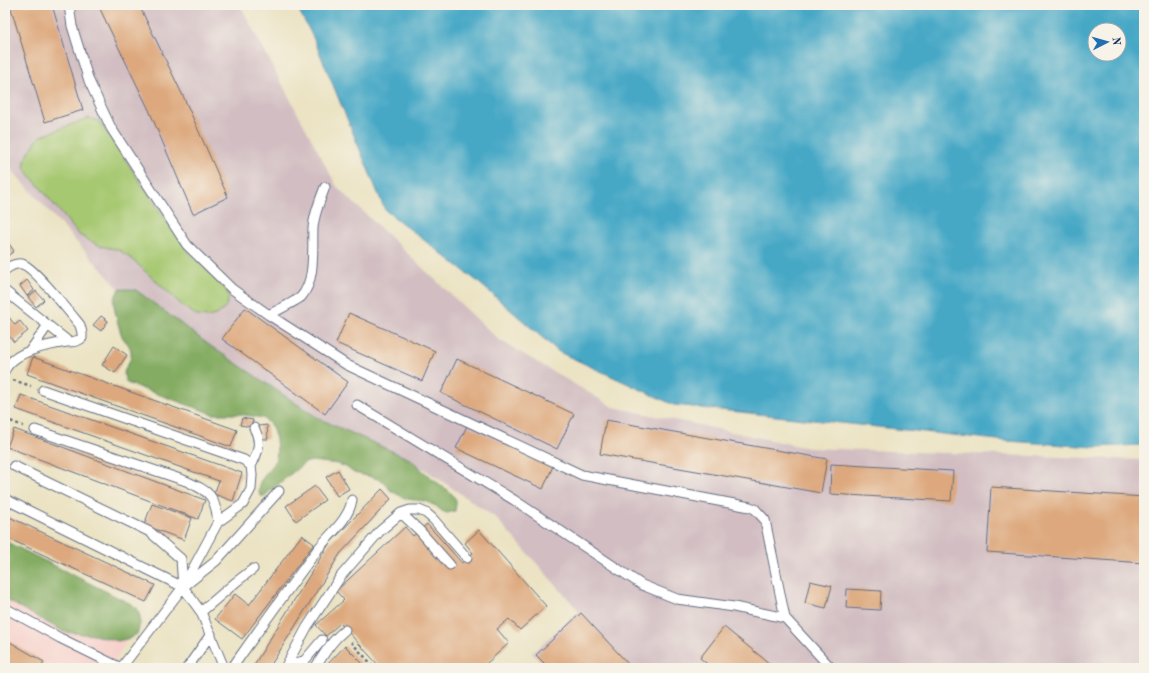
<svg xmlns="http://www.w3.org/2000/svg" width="1149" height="673" font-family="'Old Standard TT',serif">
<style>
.built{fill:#f7d0cb}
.industrial{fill:#d2bec2}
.green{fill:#a6c870;stroke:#607c67}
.forest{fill:#84ac62;stroke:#506e60}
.water{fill:#46a8c6;stroke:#306c92;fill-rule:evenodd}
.building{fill:#dda87d}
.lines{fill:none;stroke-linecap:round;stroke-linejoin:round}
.service-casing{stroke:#646e81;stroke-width:11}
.path{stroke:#646e81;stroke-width:2.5;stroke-dasharray:3 3;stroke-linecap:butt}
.service{stroke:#fff;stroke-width:9}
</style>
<rect width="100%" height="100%" fill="#f7f3e8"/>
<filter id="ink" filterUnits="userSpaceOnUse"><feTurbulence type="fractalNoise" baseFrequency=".025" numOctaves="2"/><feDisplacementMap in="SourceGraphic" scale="8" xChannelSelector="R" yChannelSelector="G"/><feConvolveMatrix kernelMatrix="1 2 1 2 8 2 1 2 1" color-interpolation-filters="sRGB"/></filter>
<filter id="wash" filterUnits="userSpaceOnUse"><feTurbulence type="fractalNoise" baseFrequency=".012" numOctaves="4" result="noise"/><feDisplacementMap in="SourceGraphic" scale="16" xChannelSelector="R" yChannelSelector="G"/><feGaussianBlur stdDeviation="0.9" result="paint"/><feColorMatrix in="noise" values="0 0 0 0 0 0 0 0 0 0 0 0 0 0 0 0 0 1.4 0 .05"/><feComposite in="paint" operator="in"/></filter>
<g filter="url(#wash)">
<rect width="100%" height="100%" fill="#ebe3c3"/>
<!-- built -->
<path class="built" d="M 5,559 L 135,626 L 115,661 L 118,668 L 5,668 Z"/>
<!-- industrial -->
<path class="industrial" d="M 5,5 L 240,5 L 337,187 L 498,339 L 613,407 L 808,448 L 1144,460 L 1144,668 L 546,668 L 532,653 L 579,611 L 496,518 L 424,469 L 377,458 L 158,332 L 9,167 L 5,151 Z"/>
<!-- green -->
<path class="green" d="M 89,118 L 99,121 L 186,249 L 226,290 L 229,297 L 226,306 L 222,311 L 216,315 L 208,317 L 198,316 L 185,308 L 132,259 L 119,250 L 100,246 L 79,235 L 24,168 L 25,161 L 29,152 L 39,137 Z"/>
<!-- forest -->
<path class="forest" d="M 119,289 L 131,289 L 136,290 L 212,347 L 318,418 L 412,460 L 424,472 L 452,494 L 456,500 L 456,504 L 455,511 L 447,513 L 442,511 L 436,506 L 425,501 L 407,499 L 391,491 L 383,481 L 372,477 L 354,473 L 346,467 L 338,464 L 312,461 L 304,463 L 264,496 L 261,496 L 259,493 L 260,482 L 275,461 L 277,452 L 276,439 L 272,427 L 268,422 L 263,418 L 239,414 L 213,414 L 127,383 C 118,368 133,365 131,351 C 130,345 126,342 123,338 C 120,333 113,307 114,301 C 115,297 117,293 119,289 Z
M 5,541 L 133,605 C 143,615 141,622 137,634 L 130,638 L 118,641 L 94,635 L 64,632 L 5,599 Z"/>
<!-- water -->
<path class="water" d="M 296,5 L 1144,5 L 1144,445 L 1095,447 L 1007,441 L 674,405 L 559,352 L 477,281 L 385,210 L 313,37 ZM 1095,30 L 1119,30 L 1119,54 L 1095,54 Z"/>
<g id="blocks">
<!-- building -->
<path class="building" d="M 10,5 L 52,5 L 83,110 L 45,122 Z
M 98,5 L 139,5 L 184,98 L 228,197 L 193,214 L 149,110 Z
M 5,238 L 14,251 L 5,258 Z
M 27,280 L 34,290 L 27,296 L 20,286 Z
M 36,291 L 44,300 L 36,307 L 28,297 Z
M 245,308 L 348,382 L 325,414 L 222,339 Z
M 5,312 L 15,325 L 20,321 L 28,331 L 14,342 L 6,332 L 5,333 Z
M 349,313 L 435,351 L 422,381 L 336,343 Z
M 101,316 L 108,321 L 101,331 L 93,325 Z
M 114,346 L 127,355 L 115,373 L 102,365 Z
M 33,357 L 237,430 L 231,447 L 27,374 Z
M 457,359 L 574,414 L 557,449 L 441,393 Z
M 21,395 L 242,473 L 233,501 L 214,494 L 219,481 L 16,409 Z
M 242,418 L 253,420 L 252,427 L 240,425 Z
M 606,420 L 827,459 L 821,493 L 600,454 Z
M 267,425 L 268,439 L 260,439 L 259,426 Z
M 467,426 L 553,466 L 543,489 L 456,448 Z
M 14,429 L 205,500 L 198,519 L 7,447 Z
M 831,464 L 953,471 L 951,501 L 830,494 Z
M 338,470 L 349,489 L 337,496 L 326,477 Z
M 315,486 L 325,500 L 296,521 L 286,506 Z
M 991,487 L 1144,497 L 1144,563 L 987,552 Z
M 382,489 L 391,499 L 340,554 L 269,668 L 252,668 L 329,544 Z
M 152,504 L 192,518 L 184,540 L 144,525 Z
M 5,515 L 155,585 L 146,602 L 5,537 Z
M 427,524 L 462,563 L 473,553 L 465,543 L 479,530 L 546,606 L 520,630 L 509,619 L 497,629 L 509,643 L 486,664 L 489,668 L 381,668 L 340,623 L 326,636 L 316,625 L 344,600 L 336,591 L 405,527 L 413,536 Z
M 302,535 L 314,544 L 242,639 L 215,619 L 235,594 L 249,605 Z
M 810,581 L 832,586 L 826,608 L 805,603 Z
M 847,589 L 881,591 L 880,610 L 846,608 Z
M 581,613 L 632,668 L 549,668 L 536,655 Z
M 724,627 L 775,668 L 712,668 L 700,658 Z
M 5,639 L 44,662 L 41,668 L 5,668 Z
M 345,646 L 367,668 L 324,668 Z"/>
</g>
</g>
<g filter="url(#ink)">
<use href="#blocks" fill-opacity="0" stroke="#646e81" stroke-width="1"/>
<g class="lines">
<!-- service casing -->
<g class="service-casing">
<path id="service" d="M 69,5 L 72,26 L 89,81 L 111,128 L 187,245 L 232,289 L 269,315 L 347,365 L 582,475 L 750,507 L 755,509 L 765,520 L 785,618 L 831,668
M 5,270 C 10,266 15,263 22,264 C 33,266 71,314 80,325 L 82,333 L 82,338 C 75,343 74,341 67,342 C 48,345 14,351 5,370
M 5,291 L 69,342
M 269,315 C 276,311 296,301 301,297 C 316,280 312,249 313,228 C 314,214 320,200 325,187
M 30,351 L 48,325
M 43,390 L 244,460 L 251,466 L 252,475 L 251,489 L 243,504 L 218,522 L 183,587 L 121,668
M 357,405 L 514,500 L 642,585 L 677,599 L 734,607 L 785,618
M 35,430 L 186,481 C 210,492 215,495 218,522
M 14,466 L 150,532 L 181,559 L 183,587
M 251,466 C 258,453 262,442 254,428
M 5,499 L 183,587 L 201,612 L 224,668
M 401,513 L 420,531 L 450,565
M 187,584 L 216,561 L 279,491
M 5,608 L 60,638 L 121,668
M 201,612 L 236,582 L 253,569
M 187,668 L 211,634
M 232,668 C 260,628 289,588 318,549 C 330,534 349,519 352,500
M 285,668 L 307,627 L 341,576 L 380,531 L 401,513 L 410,510 L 419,510 L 426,513 L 433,519 L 467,558
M 286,668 L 305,660 L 322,640
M 315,668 C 324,654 332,640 345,630"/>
</g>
<!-- path -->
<path class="path" d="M 13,380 L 31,386
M 5,419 L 23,426
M 351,642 L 375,668"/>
<!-- service -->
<use href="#service" class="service"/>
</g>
</g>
<!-- margin -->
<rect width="1149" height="673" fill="none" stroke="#f7f3e8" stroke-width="20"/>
<!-- north arrow -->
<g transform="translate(1107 42) rotate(84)"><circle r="19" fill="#f7f3e8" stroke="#9fa5b1"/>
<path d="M0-3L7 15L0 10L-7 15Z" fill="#1f6fb2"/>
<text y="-6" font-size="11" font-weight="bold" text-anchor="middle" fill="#1b2f5e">N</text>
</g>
</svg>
